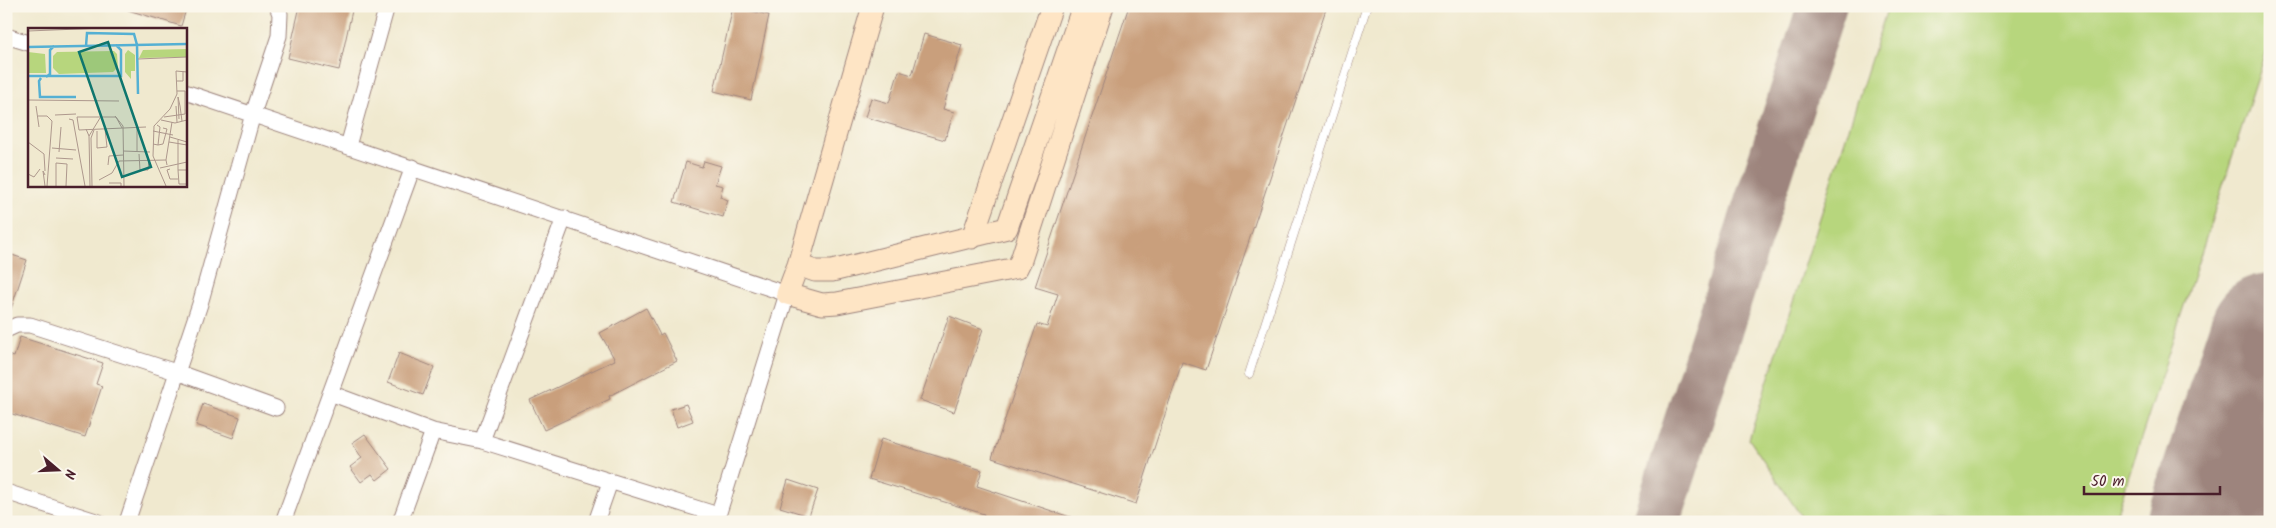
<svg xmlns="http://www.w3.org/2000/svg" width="2276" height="528" font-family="Kalam,sans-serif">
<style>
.green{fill:#b7d67d;stroke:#807a54}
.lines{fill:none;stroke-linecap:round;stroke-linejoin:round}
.taxiway{stroke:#9d847d;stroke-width:49}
.runway{stroke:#9d847d;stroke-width:122}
.building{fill:#c99f7b}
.lane-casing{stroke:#9d847d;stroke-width:9}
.street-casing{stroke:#9d847d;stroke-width:17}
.secondary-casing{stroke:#9d847d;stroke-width:23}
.lane{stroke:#fff;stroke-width:8}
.street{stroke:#fff;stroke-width:15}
.secondary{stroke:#fee5c5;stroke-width:21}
.inset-river{fill:none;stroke:#55b0d3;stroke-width:2.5}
.inset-road{fill:none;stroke:#ae988d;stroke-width:1}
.view{fill:#0f766e;fill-opacity:0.15;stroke:#0f766e;stroke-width:2.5}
.inset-edge{fill:none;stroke:#4a1f2b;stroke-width:2.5}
</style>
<rect width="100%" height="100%" fill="#fbf7ec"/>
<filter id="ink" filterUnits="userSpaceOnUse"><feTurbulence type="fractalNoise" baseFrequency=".02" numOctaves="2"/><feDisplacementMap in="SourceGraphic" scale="10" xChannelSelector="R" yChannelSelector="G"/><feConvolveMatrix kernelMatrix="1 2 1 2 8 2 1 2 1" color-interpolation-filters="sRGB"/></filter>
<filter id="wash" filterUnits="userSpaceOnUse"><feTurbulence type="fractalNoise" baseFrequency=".0096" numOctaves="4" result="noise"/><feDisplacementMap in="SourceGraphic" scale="20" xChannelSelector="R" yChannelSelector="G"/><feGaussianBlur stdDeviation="1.12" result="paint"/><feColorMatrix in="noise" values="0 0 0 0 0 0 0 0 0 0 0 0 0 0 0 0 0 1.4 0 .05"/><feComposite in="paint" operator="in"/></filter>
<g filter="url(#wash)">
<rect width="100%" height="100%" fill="#f0e9cf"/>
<!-- green -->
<path class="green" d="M 1888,6 L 2270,6 L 2270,40 L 2114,522 L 1805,522 L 1749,439 Z"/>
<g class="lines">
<!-- taxiway -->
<path class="taxiway" d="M 1656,522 L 1822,6"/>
<!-- runway -->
<path class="runway" d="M 2208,522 L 2270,334"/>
</g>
<g id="blocks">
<!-- building -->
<path class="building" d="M 129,6 L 187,6 L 181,26 L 128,10 Z
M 300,6 L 353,6 L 339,70 L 288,58 Z
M 1129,6 L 1327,6 L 1206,370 L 1182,362 L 1136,504 L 992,458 L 1037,324 L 1047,327 L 1058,294 L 1035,287 Z
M 733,7 L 769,15 L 751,100 L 714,91 Z
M 924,34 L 962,45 L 943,109 L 954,112 L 945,140 L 865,117 L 871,98 L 889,103 L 899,71 L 912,75 Z
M 704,161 L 721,166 L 715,184 L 723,186 L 720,197 L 728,200 L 723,217 L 674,202 L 686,162 L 702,167 Z
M 6,253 L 27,260 L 9,315 L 6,315 Z
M 646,308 L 660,335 L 663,333 L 677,361 L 609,396 L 610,399 L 544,430 L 530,400 L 615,360 L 600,333 Z
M 949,316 L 983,329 L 954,412 L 920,400 Z
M 20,337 L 103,363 L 96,384 L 102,386 L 85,437 L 6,412 L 6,354 L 14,357 Z
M 399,353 L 434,367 L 423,395 L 388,382 Z
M 203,404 L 240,417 L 233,438 L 196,425 Z
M 686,404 L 693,421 L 677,427 L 671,409 Z
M 365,434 L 391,469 L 377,480 L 372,474 L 361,482 L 350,467 L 362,458 L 352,443 Z
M 881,439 L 982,470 L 977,486 L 1076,519 L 1075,522 L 981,522 L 984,514 L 869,479 Z
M 788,480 L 818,490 L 809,516 L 780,507 Z"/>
</g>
</g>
<g filter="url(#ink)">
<use href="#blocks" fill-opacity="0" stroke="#9d847d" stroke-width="1"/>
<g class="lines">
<!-- lane casing -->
<g class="lane-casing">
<path id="lane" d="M 1249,374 L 1367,6"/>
</g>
<!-- street casing -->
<g class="street-casing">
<path id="street" d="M 6,36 L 29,43
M 185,92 L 787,294 L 716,522
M 348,146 L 387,6
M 6,330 L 17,325 L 30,325 L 179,373 L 276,408
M 330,393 L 433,431 L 482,441 L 718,515
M 482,441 L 564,218
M 6,492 L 99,522
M 127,522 L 200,304 L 253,114 L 279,36 L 280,14 L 277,6
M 283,522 L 413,167
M 400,522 L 433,431
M 596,522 L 610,482"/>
</g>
<!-- secondary casing -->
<g class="secondary-casing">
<path id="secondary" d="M 873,6 L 798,265 L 787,294 L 822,304 L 837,303 L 1017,268 L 1021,260 L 1103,6
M 972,238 L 1052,6
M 798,265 L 815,271 L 832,271 L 1007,228 L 1083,6"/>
</g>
<!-- lane -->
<use href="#lane" class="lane"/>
<!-- street -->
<use href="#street" class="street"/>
<!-- secondary -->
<use href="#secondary" class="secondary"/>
</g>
</g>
<!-- overview -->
<g transform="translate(28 28)">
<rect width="159" height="159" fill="#f0e9cf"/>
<path d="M 159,21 L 159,29 L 111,30 L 115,22 ZM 100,22 L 107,27 L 107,43 L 103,43 L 103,51 L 97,44 L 97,26 ZM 86,23 L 89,26 L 90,39 L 85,44 L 31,46 L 25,40 L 25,28 L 29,24 ZM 0,24 L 17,26 L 18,45 L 0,45 Z" fill="#b7d67d"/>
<path class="inset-river" d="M 58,18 L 59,5 L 106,6 L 109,17 L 110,66M 0,19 L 159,16M 0,48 L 93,48 L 93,22 L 88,17M 18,49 L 22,46 L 22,22 L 26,18M 13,50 L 11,53 L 12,69 L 48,69"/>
<path class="inset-road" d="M 0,3 L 76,0M 110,31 L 159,29M 149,53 L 155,53 L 155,43M 149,63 L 157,63 L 157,86M 0,72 L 91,73M 8,78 L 11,99M 148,78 L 149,94M 152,78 L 154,93M 27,87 L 48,86M 10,88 L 19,88 L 24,93 L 19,158M 87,88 L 95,98 L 96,158M 136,89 L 157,86M 41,91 L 45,92 L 57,158M 151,91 L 150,69 L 152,78M 133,92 L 147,95 L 159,92M 94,100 L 88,89 L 49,89 L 51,102 L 118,99M 109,100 L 109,123M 58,101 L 61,108 L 62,158M 69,103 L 69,120 L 79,119 L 77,101M 125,103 L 145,107M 61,108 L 72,90M 142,109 L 159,114M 150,112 L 150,142 L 159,142M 0,114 L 16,126 L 17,143M 141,114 L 159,117M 125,116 L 130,117 L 132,99 L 129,97M 130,117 L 135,116 L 139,101 L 135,100M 24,120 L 48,122M 95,123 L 122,124M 31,124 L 33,99M 111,126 L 112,142 L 120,142 L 121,132M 28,130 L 45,131M 138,132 L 144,94M 80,137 L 81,128 L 95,127M 132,140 L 159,134M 142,141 L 139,142 L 142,151 L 150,151M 150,142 L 151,156 L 159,156M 0,146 L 6,149 L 12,141M 71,152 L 84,145 L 91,133 L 138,132 L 139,137M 81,155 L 93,155 L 93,158M 17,158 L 15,143 L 17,147M 28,158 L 28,135 L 39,136 L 38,158M 64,158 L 63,110 L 66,102M 138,158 L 125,128 L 126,98 L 142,81 L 149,66 L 148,43 L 159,44"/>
<path class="view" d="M 80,14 L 123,139 L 94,149 L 51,24 Z"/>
<rect width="159" height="159" class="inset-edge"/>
</g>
<!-- margin -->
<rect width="2276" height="528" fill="none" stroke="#fbf7ec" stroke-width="25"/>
<!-- north arrow -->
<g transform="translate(58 470) rotate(109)" stroke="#fbf7ec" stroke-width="4" paint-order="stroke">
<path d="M0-4L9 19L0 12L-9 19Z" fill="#4a1f2b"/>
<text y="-8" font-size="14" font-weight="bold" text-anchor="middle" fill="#4a1f2b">N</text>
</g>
<!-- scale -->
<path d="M2084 486v8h136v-8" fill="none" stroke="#4a1f2b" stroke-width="2.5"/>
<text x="2091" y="486" font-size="15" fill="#4a1f2b" stroke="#fbf7ec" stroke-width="4" paint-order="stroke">50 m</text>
</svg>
